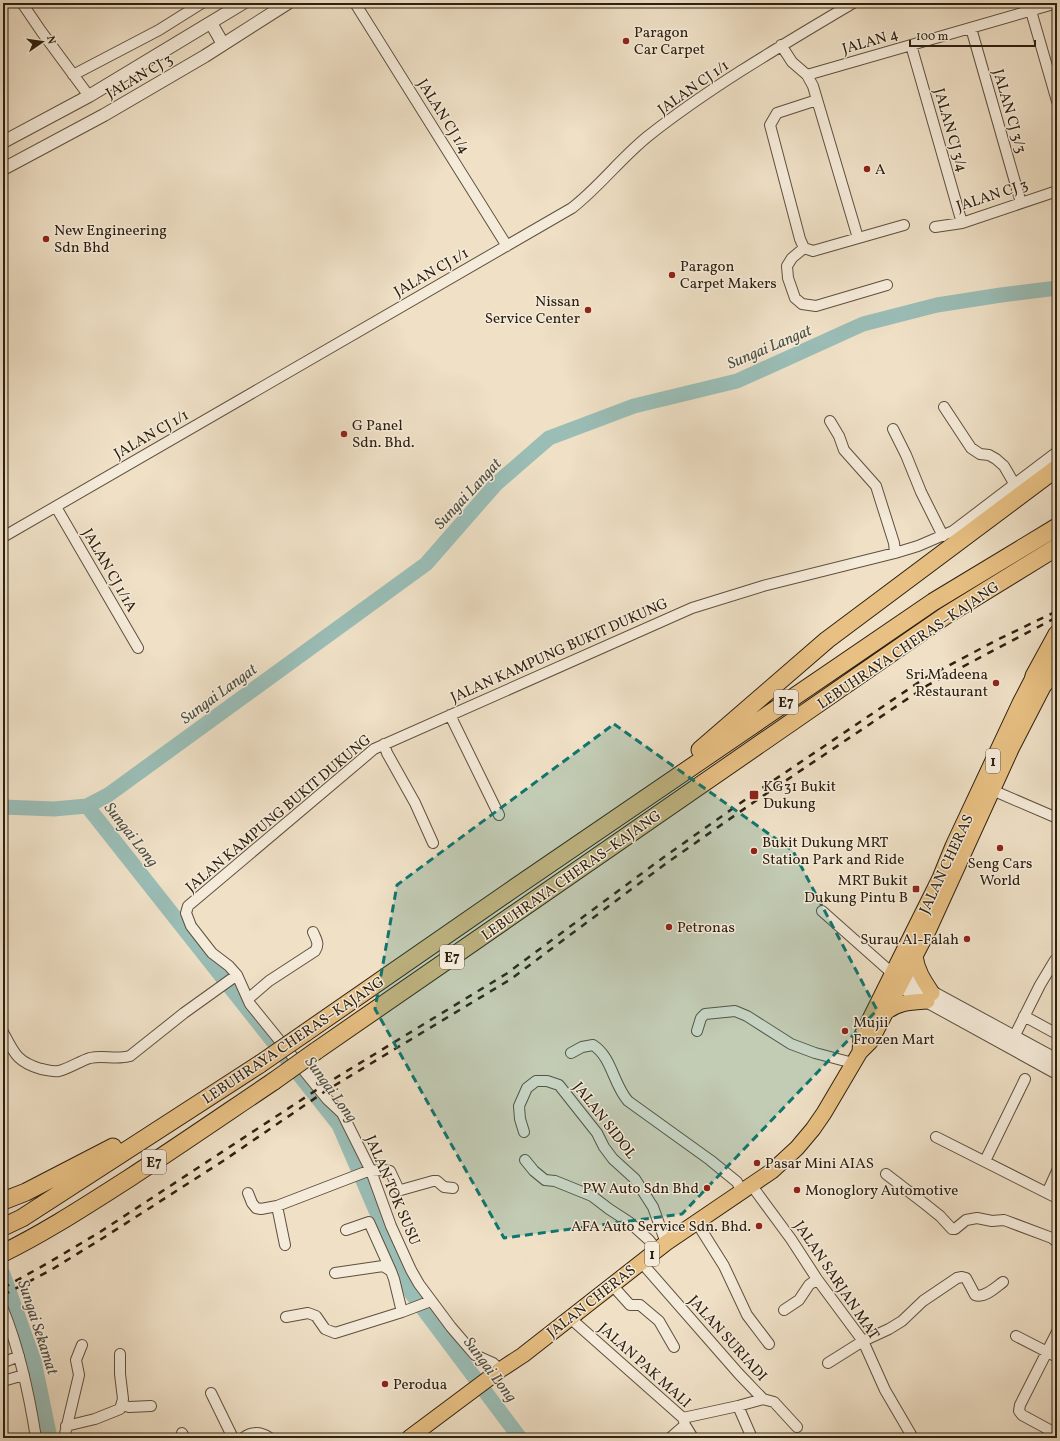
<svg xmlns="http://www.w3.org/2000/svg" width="1060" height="1441" font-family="Vollkorn,serif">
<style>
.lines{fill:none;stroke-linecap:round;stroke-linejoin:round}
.river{stroke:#9abdb6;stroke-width:15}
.minor-casing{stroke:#5e503e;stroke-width:12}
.tertiary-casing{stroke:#5e503e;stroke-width:14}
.primary-casing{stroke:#2d2010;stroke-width:17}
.motorway-casing{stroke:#2d2010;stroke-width:19}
.minor{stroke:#f5ebda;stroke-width:10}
.tertiary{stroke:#f5ebda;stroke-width:12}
.primary{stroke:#e8c083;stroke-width:15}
.motorway{stroke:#e8c083;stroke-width:17}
.rail{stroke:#2d2010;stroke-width:2.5;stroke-dasharray:7 7;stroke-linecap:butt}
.motorway-bridge-casing{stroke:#2d2010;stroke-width:19;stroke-linecap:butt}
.motorway-bridge{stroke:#e8c083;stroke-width:17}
.marked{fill:#0f766e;fill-opacity:0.2;stroke:#0f766e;stroke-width:3;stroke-dasharray:8 5;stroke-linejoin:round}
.poi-dot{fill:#8f2418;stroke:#f5ebda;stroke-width:1.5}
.labels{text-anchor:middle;stroke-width:3;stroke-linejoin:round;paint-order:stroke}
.shield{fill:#f5ebda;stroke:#695d4d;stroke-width:1}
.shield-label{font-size:14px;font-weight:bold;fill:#2d2010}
.poi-label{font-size:15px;fill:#2d2010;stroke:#f5ebda;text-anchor:start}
.street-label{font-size:15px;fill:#2d2010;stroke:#f5ebda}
.water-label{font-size:16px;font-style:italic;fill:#4e4f42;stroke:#f5ebda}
</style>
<rect width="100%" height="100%" fill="#efe0c6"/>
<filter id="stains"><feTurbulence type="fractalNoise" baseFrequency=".005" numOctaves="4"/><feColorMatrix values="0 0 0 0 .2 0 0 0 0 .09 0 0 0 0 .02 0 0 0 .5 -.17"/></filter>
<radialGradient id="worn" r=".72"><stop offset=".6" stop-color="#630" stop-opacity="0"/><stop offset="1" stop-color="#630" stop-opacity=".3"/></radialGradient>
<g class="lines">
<!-- river -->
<path class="river" d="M 87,806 L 339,1125 L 412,1294 L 520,1438
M 3,807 L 54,809 L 87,806 L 108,795 L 426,564 L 496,484 L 549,438 L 634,406 L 737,381 L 863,324 L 937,305 L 1001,295 L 1057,288
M 3,1274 L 34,1361 L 50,1438"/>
<!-- minor casing -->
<g class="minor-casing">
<path id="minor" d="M 22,3 L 41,31 L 89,96
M 355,3 L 507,246
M 1031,11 L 1057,101
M 971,28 L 1021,203
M 781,45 L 792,62 L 807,75 L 813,86 L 858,238
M 911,45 L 962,223
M 73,75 L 159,30 L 202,3
M 807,75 L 1057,3
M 817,100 L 777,113 L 770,125 L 800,239 L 804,248 L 813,251 L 904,225
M 935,227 L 962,223 L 1057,191
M 804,248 L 792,258 L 787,266 L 788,278 L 795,298 L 802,304 L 816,306 L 887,285
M 944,407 L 971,448 L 980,454 L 989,455 L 996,459 L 1004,466 L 1015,485
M 830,421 L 839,436 L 844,450 L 876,486 L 894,543 L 895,553
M 893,429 L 906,455 L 921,492 L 943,536
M 56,507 L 138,648
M 3,537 L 572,208 C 599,187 620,159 647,137 C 710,87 784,44 853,3
M 450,715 L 499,815
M 384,744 L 387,753 L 415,803 L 433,843
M 992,790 L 1057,818
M 822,911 L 893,974
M 248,999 L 269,981 L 315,951 C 320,944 316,939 313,932
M 1024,1016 L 1057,1034
M 697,1031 L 701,1018 L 705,1014 L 735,1011 L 747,1016 L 791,1044 L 815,1053 L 853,1063
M 3,1032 C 14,1053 17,1062 41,1069 C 47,1070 53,1072 59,1071 C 70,1068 80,1061 90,1058 C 104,1055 116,1060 130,1056 L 184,1013 L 237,975
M 1014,1037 L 1040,985 L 1055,960 L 1057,959
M 571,1053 L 582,1047 L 593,1045 C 612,1057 613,1084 628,1101 L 710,1160 L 737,1182 L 742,1192
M 524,1132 L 520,1119 L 519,1106 L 527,1088 L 536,1081 L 547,1081 L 559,1085 L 597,1133 L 604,1147 L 613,1159 L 635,1179 L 653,1207 L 666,1243
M 936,1137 L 1057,1198
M 525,1160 L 534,1171 L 545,1180 L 555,1181 L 592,1196 L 609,1209 L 629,1222 L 649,1240 L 657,1250
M 985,1161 L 1025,1079
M 886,1174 L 925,1204 L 940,1216 L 952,1229 L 955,1229 L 966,1220 L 977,1218 L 992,1221 L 1004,1220 L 1052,1238 L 1057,1242
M 752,1186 L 791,1239 L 817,1279 L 863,1341 L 885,1390 L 913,1438
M 248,1193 L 252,1203 L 256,1208 L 261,1209 L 277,1206
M 1047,1193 L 1057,1171
M 697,1223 L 724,1266 L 747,1315 L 769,1344
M 346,1230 L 369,1222 L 391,1271
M 285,1245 L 277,1206 L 368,1171 L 383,1170 L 390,1171 L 398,1188 L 401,1190 L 433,1181 L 437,1181 L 444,1187 L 453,1188
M 641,1262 L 739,1374 L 763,1399 L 774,1402 L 797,1427
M 335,1273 L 383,1266 L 391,1271 L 394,1279 L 402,1312
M 612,1285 L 630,1305 L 640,1305 L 659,1321 L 674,1347
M 3,1309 C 20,1351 29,1393 36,1438
M 784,1310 L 799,1300 L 809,1285 L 817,1279
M 286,1317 L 308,1313 L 316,1316 L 325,1329 L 335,1333 L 402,1312 L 431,1301
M 570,1318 L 683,1418 L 685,1425 L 693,1438
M 1057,1332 L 1020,1405 L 1019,1411 L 1022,1415 L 1057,1434
M 1016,1336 L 1057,1357
M 3,1360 L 7,1361 L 19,1356
M 828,1363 L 863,1341 L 889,1329 L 902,1321 L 923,1301 L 957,1278 L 962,1277 L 966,1278 L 975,1295 C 984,1299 996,1287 1003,1282
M 500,1370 L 493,1363 L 475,1355 L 451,1327 L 419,1284 L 411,1270 L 391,1226 L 371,1171 L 342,1113 L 327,1099 L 250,1004 L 237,975 L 229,966 L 212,953 L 191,926 L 186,913 L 188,906 L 374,749 L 692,608 L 763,586 L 895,553 L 918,546 L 953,531 L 1057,452
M 3,1381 L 24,1375
M 211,1393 L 233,1438
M 122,1405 L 129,1407 L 151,1406
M 738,1406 L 752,1438
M 683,1418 L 738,1406 L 763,1399
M 66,1426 L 95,1419 L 120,1409 L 123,1399 L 120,1374 L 120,1354
M 182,1433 L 185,1438
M 64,1438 L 79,1375 L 76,1360 L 82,1345
M 243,1438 C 252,1431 261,1432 270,1438
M 670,1438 L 685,1425"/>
</g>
<!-- tertiary casing -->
<g class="tertiary-casing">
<path id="tertiary" d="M 211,23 L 223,44
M 3,142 L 89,96 L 243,3
M 3,169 L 104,115 L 205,56 L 288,3
M 896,975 L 904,977 L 1057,1060
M 895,978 L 899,986 L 1057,1073"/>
</g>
<!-- primary casing -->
<g class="primary-casing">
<path id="primary" d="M 915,956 C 917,971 924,981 932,993
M 885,1013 C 897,1002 912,1002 927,1001
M 860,1052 L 861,1037 L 940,878 L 953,846 L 1020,703 L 1034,676
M 409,1438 L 500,1370 L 523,1355 L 666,1243 L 772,1171 L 797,1148 L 813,1129 L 824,1113 L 860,1052 L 870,1042 L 876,1031 L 929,929 L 1012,747 L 1045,683"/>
</g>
<!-- motorway casing -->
<g class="motorway-casing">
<path id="motorway" d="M 1034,676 L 1057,634
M 1045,683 L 1057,665
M 700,750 L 827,640 L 1057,468
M 305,1033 L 510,891 L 933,602 L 1057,527
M 316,1051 L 945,616 L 1057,547
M 3,1201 L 26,1192 L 113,1147
M 3,1227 L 22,1218 L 260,1064
M 3,1253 C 46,1232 87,1205 128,1179 C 177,1147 225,1114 274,1081"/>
</g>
<!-- minor -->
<use href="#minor" class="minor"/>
<!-- tertiary -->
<use href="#tertiary" class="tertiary"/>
<!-- primary -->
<use href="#primary" class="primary"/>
<!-- motorway -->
<use href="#motorway" class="motorway"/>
<!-- rail -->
<path class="rail" d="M 3,1288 L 48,1263 L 100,1232 L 324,1085 L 506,974 L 664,857 L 749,797 L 925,678 L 999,639 L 1057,611
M 3,1295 L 51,1270 L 103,1238 L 223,1161 L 327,1090 L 511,979 L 668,862 L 754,802 L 928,685 L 1057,617"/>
<!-- motorway-bridge casing -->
<g class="motorway-bridge-casing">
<path id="motorway-bridge" d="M 260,1064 L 305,1033
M 274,1081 L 316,1051"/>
</g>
<!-- motorway-bridge -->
<use href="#motorway-bridge" class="motorway-bridge"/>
</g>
<!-- marked area -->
<path class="marked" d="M 614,724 L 793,851 L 877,1010 L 682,1214 L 504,1238 L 375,1009 L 397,885 Z"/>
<!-- markers -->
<g class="poi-dot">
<circle cx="626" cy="41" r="4"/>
<circle cx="867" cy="169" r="4"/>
<circle cx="46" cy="239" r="4"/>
<circle cx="672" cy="275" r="4"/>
<circle cx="588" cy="310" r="4"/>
<circle cx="344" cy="434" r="4"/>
<circle cx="996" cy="683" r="4"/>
<rect x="749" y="790" width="10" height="10" rx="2"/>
<circle cx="1000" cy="848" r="4"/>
<circle cx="754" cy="851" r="4"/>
<rect x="912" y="885" width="8" height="8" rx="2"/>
<circle cx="669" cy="927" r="4"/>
<circle cx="967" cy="939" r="4"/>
<circle cx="845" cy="1031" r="4"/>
<circle cx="757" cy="1163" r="4"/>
<circle cx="707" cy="1188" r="4"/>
<circle cx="797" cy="1190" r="4"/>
<circle cx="759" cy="1226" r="4"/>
<circle cx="385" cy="1384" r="4"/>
</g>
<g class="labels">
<!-- shield labels -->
<g class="shield">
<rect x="774" y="690" width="24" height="24" rx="3"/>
<rect x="986" y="749" width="14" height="24" rx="3"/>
<rect x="440" y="945" width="24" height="24" rx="3"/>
<rect x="142" y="1150" width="24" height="24" rx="3"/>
<rect x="645" y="1242" width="14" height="24" rx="3"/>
</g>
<g class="shield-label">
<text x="786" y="707">E7</text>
<text x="993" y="766">1</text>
<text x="452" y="962">E7</text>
<text x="154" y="1167">E7</text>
<text x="652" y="1259">1</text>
</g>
<!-- poi labels -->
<g class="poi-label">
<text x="634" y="37">Paragon<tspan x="634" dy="17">Car Carpet</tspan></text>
<text x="875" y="174">A</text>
<text x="54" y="235">New Engineering<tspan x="54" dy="17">Sdn Bhd</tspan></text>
<text x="680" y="271">Paragon<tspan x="680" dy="17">Carpet Makers</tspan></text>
<text x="580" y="306" text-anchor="end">Nissan<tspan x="580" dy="17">Service Center</tspan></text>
<text x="352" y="430">G Panel<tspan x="352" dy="17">Sdn. Bhd.</tspan></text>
<text x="988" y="679" text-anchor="end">Sri Madeena<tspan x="988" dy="17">Restaurant</tspan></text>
<text x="763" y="791">KG31 Bukit<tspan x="763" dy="17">Dukung</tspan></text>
<text x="762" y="847">Bukit Dukung MRT<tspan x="762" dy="17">Station Park and Ride</tspan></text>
<text x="1000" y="868" text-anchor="middle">Seng Cars<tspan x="1000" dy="17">World</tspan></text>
<text x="908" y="885" text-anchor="end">MRT Bukit<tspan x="908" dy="17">Dukung Pintu B</tspan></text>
<text x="677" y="932">Petronas</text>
<text x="959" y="944" text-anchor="end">Surau Al-Falah</text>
<text x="853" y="1027">Mujii<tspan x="853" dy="17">Frozen Mart</tspan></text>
<text x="765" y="1168">Pasar Mini AIAS</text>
<text x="699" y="1193" text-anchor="end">PW Auto Sdn Bhd</text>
<text x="805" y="1195">Monoglory Automotive</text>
<text x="751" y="1231" text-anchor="end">AFA Auto Service Sdn. Bhd.</text>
<text x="393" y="1389">Perodua</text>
</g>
<!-- street labels -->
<g class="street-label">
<text transform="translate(870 41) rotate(-16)" y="5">JALAN 4</text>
<text transform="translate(139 76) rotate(-30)" y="5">JALAN CJ 3</text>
<text transform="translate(693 87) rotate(-35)" y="5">JALAN CJ 1/1</text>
<text transform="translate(1010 111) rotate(74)" y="5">JALAN CJ 3/3</text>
<text transform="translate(444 116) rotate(58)" y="5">JALAN CJ 1/4</text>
<text transform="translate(951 130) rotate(74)" y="5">JALAN CJ 3/4</text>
<text transform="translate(992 195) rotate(-18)" y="5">JALAN CJ 3</text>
<text transform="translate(431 272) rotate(-30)" y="5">JALAN CJ 1/1</text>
<text transform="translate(151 434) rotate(-30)" y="5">JALAN CJ 1/1</text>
<text transform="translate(110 570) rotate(60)" y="5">JALAN CJ 1/1A</text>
<text transform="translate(908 645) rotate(-34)" y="5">LEBUHRAYA CHERAS–KAJANG</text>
<text transform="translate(559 650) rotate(-24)" y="5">JALAN KAMPUNG BUKIT DUKUNG</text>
<text transform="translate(278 813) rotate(-40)" y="5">JALAN KAMPUNG BUKIT DUKUNG</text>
<text transform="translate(946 864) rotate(-65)" y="5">JALAN CHERAS</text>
<text transform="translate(571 875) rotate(-35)" y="5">LEBUHRAYA CHERAS–KAJANG</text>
<text transform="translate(293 1040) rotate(-34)" y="5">LEBUHRAYA CHERAS–KAJANG</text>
<text transform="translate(605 1120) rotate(52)" y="5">JALAN SIDOL</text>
<text transform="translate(393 1190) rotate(67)" y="5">JALAN TOK SUSU</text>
<text transform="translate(837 1280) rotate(56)" y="5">JALAN SARJAN MAT</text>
<text transform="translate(591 1301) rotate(-38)" y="5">JALAN CHERAS</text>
<text transform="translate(728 1338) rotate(48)" y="5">JALAN SURIADI</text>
<text transform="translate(645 1365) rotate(42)" y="5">JALAN PAK MALI</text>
</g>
<!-- water labels -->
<g class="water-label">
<text transform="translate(769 346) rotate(-23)" y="6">Sungai Langat</text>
<text transform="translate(467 493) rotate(-47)" y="6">Sungai Langat</text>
<text transform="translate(218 693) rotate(-36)" y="6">Sungai Langat</text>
<text transform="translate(132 834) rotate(52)" y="6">Sungai Long</text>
<text transform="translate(332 1089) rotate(54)" y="6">Sungai Long</text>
<text transform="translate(39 1327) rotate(72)" y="6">Sungai Sekamat</text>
<text transform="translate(491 1369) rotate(53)" y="6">Sungai Long</text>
</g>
</g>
<!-- margin -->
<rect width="1060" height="1441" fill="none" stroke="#efe0c6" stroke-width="16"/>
<rect x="4" y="4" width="1052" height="1433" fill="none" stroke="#2d2010" stroke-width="2"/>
<rect x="8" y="8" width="1044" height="1425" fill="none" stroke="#2d2010"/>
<!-- north arrow -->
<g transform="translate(42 42) rotate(77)" stroke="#f5ebda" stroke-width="3" paint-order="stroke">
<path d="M0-3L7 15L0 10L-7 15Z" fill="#2d2010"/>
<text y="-6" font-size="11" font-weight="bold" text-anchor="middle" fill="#2d2010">N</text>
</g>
<!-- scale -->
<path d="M910 40v6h125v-6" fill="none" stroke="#2d2010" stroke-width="2"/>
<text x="916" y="40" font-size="12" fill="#2d2010" stroke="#f5ebda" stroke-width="3" paint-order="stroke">100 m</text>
<rect width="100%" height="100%" filter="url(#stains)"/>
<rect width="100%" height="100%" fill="url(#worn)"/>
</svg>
